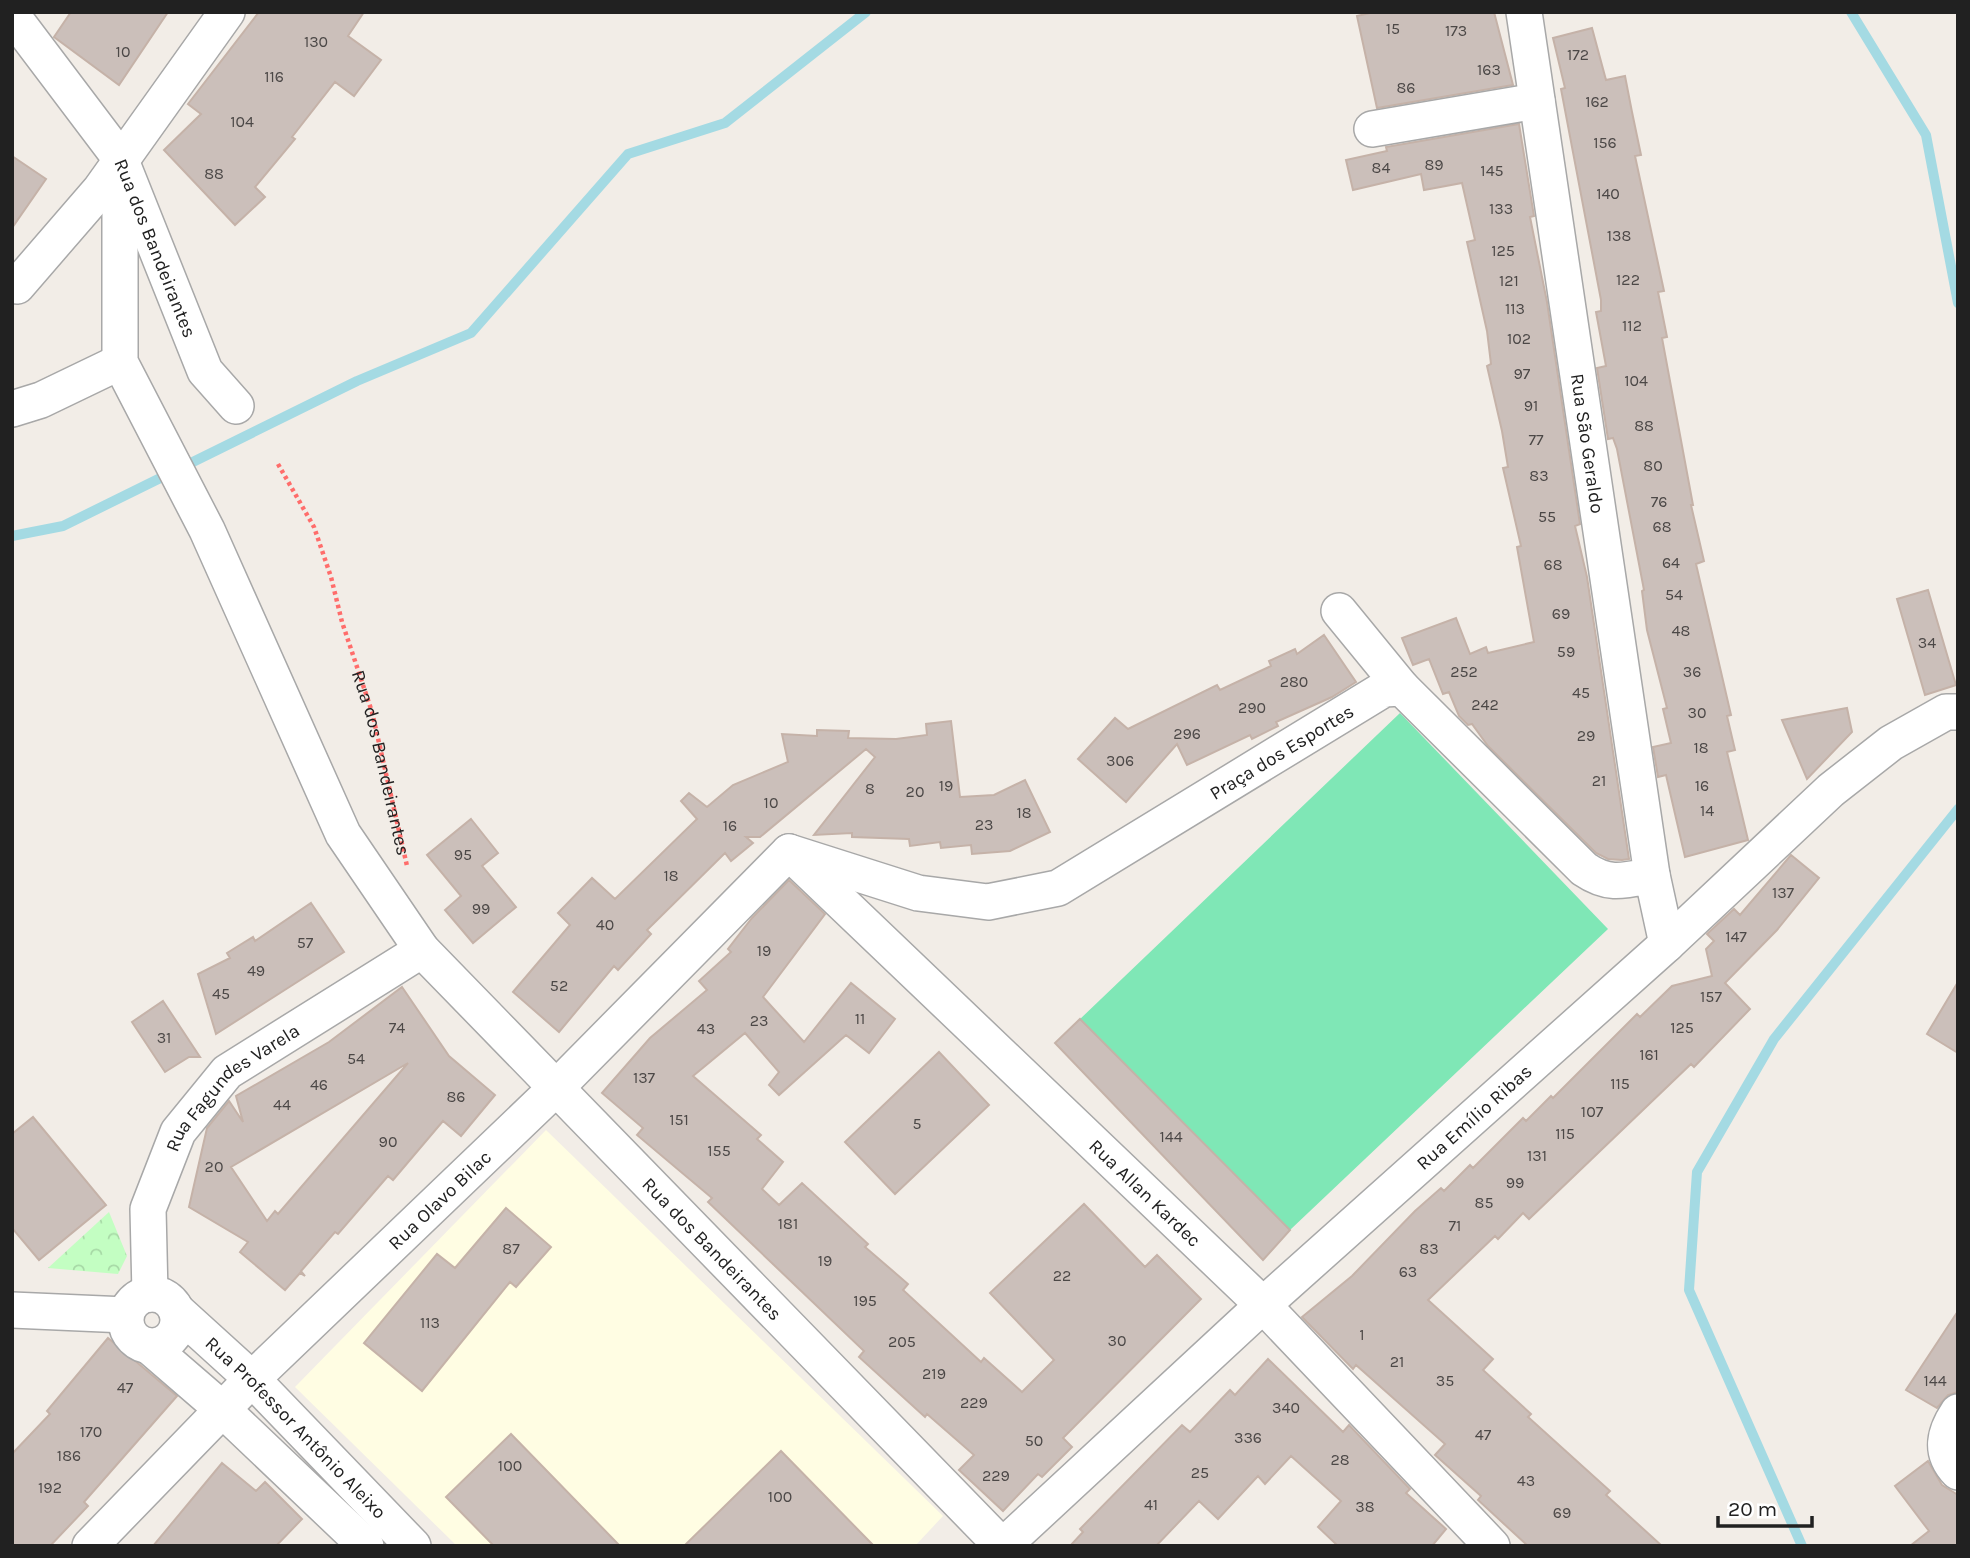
<svg xmlns="http://www.w3.org/2000/svg" width="1970" height="1558" font-family="Karla,sans-serif">
<style>
.education{fill:#fffde3}
.park{fill:url(#park-crowns)}
.pitch{fill:#7fe7b6}
.lines{fill:none;stroke-linecap:round;stroke-linejoin:round}
.stream{stroke:#a4dae3;stroke-width:10}
.building{fill:#cbbfba;stroke:#c5b2a8;stroke-width:2;fill-rule:evenodd}
.minor-casing{stroke:#a8a8a8;stroke-width:38}
.path{stroke:#ff6d6b;stroke-width:4.5;stroke-dasharray:3.5 3.5;stroke-linecap:butt}
.minor{stroke:#fff;stroke-width:35}
.labels{text-anchor:middle;stroke-width:5;stroke-linejoin:round;paint-order:stroke}
.number-label{font-size:16px;fill:#4c4847}
.street-label{font-size:19px;fill:#212121;stroke:#fff}
</style>
<defs>
<pattern id="park-crowns" width="20" height="18" patternUnits="userSpaceOnUse" patternTransform="scale(1.75)"><rect width="20" height="18" fill="#c3fec2"/><path d="M2 6a3 3 0 1 1 6 0M12 15a3 3 0 1 1 6 0" fill="none" stroke="#a7d9a6"/></pattern>
</defs>
<rect width="100%" height="100%" fill="#f2ede7"/>
<!-- education -->
<path class="education" d="M 546,1130 L 943,1516 L 915,1546 L 457,1546 L 295,1387 Z"/>
<!-- park -->
<path class="park" d="M 109,1212 L 127,1256 L 118,1274 L 48,1268 Z"/>
<!-- pitch -->
<path class="pitch" d="M 1400,713 L 1608,929 L 1290,1230 L 1263,1260 L 1055,1043 Z"/>
<g class="lines">
<!-- stream -->
<path class="stream" d="M 1851,12 L 1926,135 L 1958,303
M 12,536 L 63,526 L 357,381 L 471,333 L 628,154 L 725,123 L 866,12
M 1802,1546 L 1689,1290 L 1697,1172 L 1774,1039 L 1958,809"/>
</g>
<!-- building -->
<path class="building" d="M 71,12 L 168,12 L 119,85 L 54,37 Z
M 259,12 L 364,12 L 348,36 L 381,60 L 354,96 L 335,82 L 292,137 L 295,139 L 255,187 L 265,197 L 235,225 L 164,150 L 201,114 L 188,104 Z
M 1374,12 L 1494,12 L 1513,85 L 1377,108 L 1357,16 Z
M 1592,28 L 1606,80 L 1625,76 L 1632,112 L 1641,155 L 1635,156 L 1664,291 L 1658,292 L 1667,337 L 1662,338 L 1693,505 L 1691,505 L 1704,561 L 1696,564 L 1731,715 L 1727,716 L 1735,750 L 1727,752 L 1748,840 L 1685,857 L 1666,775 L 1658,777 L 1653,747 L 1671,743 L 1663,709 L 1667,708 L 1647,630 L 1642,591 L 1644,590 L 1617,449 L 1613,438 L 1608,439 L 1597,368 L 1606,366 L 1596,312 L 1601,311 L 1601,300 L 1561,89 L 1565,88 L 1553,38 Z
M 1519,124 L 1534,216 L 1530,217 L 1547,302 L 1580,524 L 1575,526 L 1587,577 L 1629,859 L 1622,860 L 1608,859 L 1596,853 L 1488,746 L 1472,724 L 1468,725 L 1459,716 L 1449,692 L 1443,694 L 1429,659 L 1413,665 L 1402,638 L 1456,618 L 1470,654 L 1486,647 L 1488,653 L 1534,642 L 1517,547 L 1521,546 L 1503,468 L 1508,467 L 1502,431 L 1487,366 L 1491,364 L 1487,331 L 1467,242 L 1475,240 L 1462,183 L 1424,190 L 1421,174 L 1353,190 L 1346,160 L 1387,151 L 1386,147 Z
M 12,156 L 46,179 L 12,228 Z
M 1928,590 L 1956,685 L 1925,695 L 1897,599 Z
M 1324,635 L 1356,682 L 1332,697 L 1276,722 L 1278,726 L 1252,739 L 1250,735 L 1187,765 L 1177,744 L 1126,802 L 1078,759 L 1115,718 L 1128,729 L 1217,685 L 1220,690 L 1271,666 L 1269,661 L 1295,649 L 1297,654 Z
M 1847,708 L 1852,732 L 1807,779 L 1782,720 Z
M 951,721 L 960,797 L 994,795 L 1025,780 L 1050,832 L 1010,851 L 972,854 L 971,845 L 941,848 L 940,842 L 910,846 L 909,839 L 852,837 L 852,833 L 814,835 L 875,757 L 866,749 L 760,837 L 746,837 L 753,843 L 731,861 L 725,853 L 647,930 L 651,934 L 618,970 L 614,966 L 559,1032 L 513,992 L 570,925 L 558,913 L 592,878 L 615,899 L 697,819 L 681,801 L 689,793 L 707,807 L 733,785 L 788,762 L 782,734 L 817,736 L 817,730 L 849,731 L 848,738 L 896,739 L 927,735 L 926,724 Z
M 471,819 L 498,853 L 482,866 L 516,907 L 473,943 L 445,910 L 461,896 L 427,855 Z
M 1791,855 L 1819,878 L 1777,930 L 1725,983 L 1750,1009 L 1694,1067 L 1691,1064 L 1529,1219 L 1523,1213 L 1498,1239 L 1495,1236 L 1428,1300 L 1493,1359 L 1483,1370 L 1531,1414 L 1528,1417 L 1610,1491 L 1606,1495 L 1662,1546 L 1528,1546 L 1478,1500 L 1481,1496 L 1435,1455 L 1445,1444 L 1356,1365 L 1353,1369 L 1302,1317 L 1352,1276 L 1415,1211 L 1441,1188 L 1444,1191 L 1470,1165 L 1473,1168 L 1523,1118 L 1526,1121 L 1551,1096 L 1553,1098 L 1637,1014 L 1640,1017 L 1672,986 L 1712,976 L 1706,949 L 1714,941 L 1707,934 L 1734,909 L 1740,915 Z
M 789,880 L 825,914 L 763,997 L 804,1042 L 851,983 L 895,1019 L 869,1053 L 846,1035 L 779,1095 L 769,1085 L 779,1072 L 745,1033 L 693,1076 L 761,1135 L 757,1139 L 783,1162 L 762,1189 L 779,1205 L 802,1183 L 868,1244 L 865,1247 L 908,1284 L 903,1290 L 981,1362 L 984,1358 L 1022,1392 L 1054,1360 L 990,1293 L 1084,1204 L 1145,1267 L 1157,1255 L 1201,1299 L 1063,1438 L 1072,1447 L 1042,1477 L 1038,1474 L 1003,1511 L 959,1470 L 974,1455 L 927,1414 L 925,1417 L 859,1357 L 864,1351 L 708,1202 L 712,1198 L 637,1135 L 643,1128 L 602,1093 L 650,1038 L 707,990 L 699,981 L 731,952 L 728,949 L 752,918 Z
M 311,903 L 344,952 L 216,1034 L 198,974 L 230,958 L 227,953 L 253,937 L 255,941 Z
M 1958,982 L 1958,1053 L 1927,1034 Z
M 402,987 L 449,1056 L 495,1095 L 461,1136 L 443,1121 L 393,1180 L 388,1176 L 338,1234 L 335,1232 L 301,1271 L 305,1276 L 300,1273 L 285,1290 L 240,1252 L 248,1242 L 189,1207 L 207,1128 L 229,1101 L 243,1122 L 236,1096 L 329,1042 ZM 408,1063 L 278,1214 L 275,1211 L 267,1221 L 231,1167 Z
M 163,1001 L 200,1057 L 189,1057 L 165,1072 L 132,1022 Z
M 1080,1019 L 1290,1230 L 1263,1260 L 1055,1043 Z
M 939,1052 L 989,1105 L 895,1194 L 845,1142 Z
M 33,1117 L 106,1205 L 39,1260 L 12,1228 L 12,1134 Z
M 506,1208 L 551,1247 L 516,1287 L 510,1282 L 422,1391 L 364,1343 L 437,1254 L 455,1268 Z
M 1958,1311 L 1958,1392 L 1948,1395 L 1937,1408 L 1906,1390 Z
M 108,1338 L 177,1396 L 84,1502 L 88,1506 L 50,1546 L 12,1546 L 12,1454 L 50,1414 L 47,1411 Z
M 1268,1359 L 1343,1432 L 1349,1425 L 1410,1489 L 1406,1493 L 1446,1529 L 1432,1546 L 1338,1546 L 1318,1527 L 1341,1501 L 1291,1456 L 1265,1484 L 1258,1476 L 1218,1519 L 1199,1501 L 1156,1546 L 1070,1546 L 1083,1532 L 1080,1529 L 1182,1425 L 1190,1432 L 1230,1390 L 1235,1395 Z
M 511,1434 L 620,1546 L 494,1546 L 446,1497 Z
M 781,1451 L 874,1546 L 684,1546 Z
M 1928,1461 L 1942,1485 L 1958,1495 L 1958,1546 L 1910,1546 L 1929,1531 L 1895,1486 Z
M 222,1463 L 256,1491 L 265,1482 L 302,1519 L 276,1546 L 153,1546 Z"/>
<g class="lines">
<!-- minor casing -->
<g class="minor-casing">
<g id="minor">
<path id="s2" d="M 1524,12 L 1652,875"/>
<path id="s3" d="M 12,15 L 120,158 L 205,371 L 236,406"/>
<path d="M 1372,129 L 1537,101"/>
<path id="s4" d="M 120,158 L 120,362 L 207,530 L 343,834 L 422,950 L 1002,1546"/>
<path d="M 17,286 L 100,190 L 227,12"/>
<path d="M 12,409 L 41,400 L 120,362"/>
<path d="M 1339,611 L 1402,688"/>
<path id="s5" d="M 789,852 L 918,893 L 988,902 L 1058,888 L 1384,689 L 1402,688 L 1584,869 C 1609,886 1623,881 1652,875 L 1667,944"/>
<path id="s6" d="M 794,857 L 1263,1305 L 1492,1546"/>
<path id="s7" d="M 150,1294 L 148,1209 L 178,1132 L 227,1072 L 422,950"/>
<circle cx="152" cy="1320" r="26"/>
<path d="M 12,1310 L 126,1315"/>
<path id="s8" d="M 176,1310 L 252,1379 L 413,1546"/>
<path d="M 149,1346 L 222,1409 L 366,1546"/>
<path d="M 1958,1412 C 1944,1433 1939,1452 1958,1472"/>
<path id="s9" d="M 90,1546 L 252,1379 L 557,1087 L 789,852"/>
<path id="s10" d="M 1003,1546 L 1263,1305 L 1667,944 L 1831,790 L 1891,743 L 1946,712 L 1958,712"/>
</g>
</g>
<!-- path -->
<path class="path" id="s1" d="M 278,464 L 314,527 L 331,577 L 342,622 L 372,712 L 407,866"/>
<!-- minor -->
<use href="#minor" class="minor"/>
</g>
<g class="labels">
<!-- number labels -->
<g class="number-label">
<text x="1393" y="34">15</text>
<text x="1456" y="36">173</text>
<text x="316" y="47">130</text>
<text x="123" y="57">10</text>
<text x="1578" y="60">172</text>
<text x="1489" y="75">163</text>
<text x="274" y="82">116</text>
<text x="1406" y="93">86</text>
<text x="1597" y="107">162</text>
<text x="242" y="127">104</text>
<text x="1605" y="148">156</text>
<text x="1434" y="170">89</text>
<text x="1381" y="173">84</text>
<text x="1492" y="176">145</text>
<text x="214" y="179">88</text>
<text x="1608" y="199">140</text>
<text x="1501" y="214">133</text>
<text x="1619" y="241">138</text>
<text x="1503" y="256">125</text>
<text x="1628" y="285">122</text>
<text x="1509" y="286">121</text>
<text x="1515" y="314">113</text>
<text x="1632" y="331">112</text>
<text x="1519" y="344">102</text>
<text x="1522" y="379">97</text>
<text x="1636" y="386">104</text>
<text x="1531" y="411">91</text>
<text x="1644" y="431">88</text>
<text x="1536" y="445">77</text>
<text x="1653" y="471">80</text>
<text x="1539" y="481">83</text>
<text x="1659" y="507">76</text>
<text x="1547" y="522">55</text>
<text x="1662" y="532">68</text>
<text x="1671" y="568">64</text>
<text x="1553" y="570">68</text>
<text x="1674" y="600">54</text>
<text x="1561" y="619">69</text>
<text x="1681" y="636">48</text>
<text x="1927" y="648">34</text>
<text x="1566" y="657">59</text>
<text x="1464" y="677">252</text>
<text x="1692" y="677">36</text>
<text x="1294" y="687">280</text>
<text x="1581" y="698">45</text>
<text x="1485" y="710">242</text>
<text x="1252" y="713">290</text>
<text x="1697" y="718">30</text>
<text x="1187" y="739">296</text>
<text x="1586" y="741">29</text>
<text x="1701" y="753">18</text>
<text x="1120" y="766">306</text>
<text x="1599" y="786">21</text>
<text x="946" y="791">19</text>
<text x="1702" y="791">16</text>
<text x="870" y="794">8</text>
<text x="915" y="797">20</text>
<text x="771" y="808">10</text>
<text x="1707" y="816">14</text>
<text x="1024" y="818">18</text>
<text x="984" y="830">23</text>
<text x="730" y="831">16</text>
<text x="463" y="860">95</text>
<text x="671" y="881">18</text>
<text x="1783" y="898">137</text>
<text x="481" y="914">99</text>
<text x="605" y="930">40</text>
<text x="1736" y="942">147</text>
<text x="305" y="948">57</text>
<text x="764" y="956">19</text>
<text x="256" y="976">49</text>
<text x="559" y="991">52</text>
<text x="221" y="999">45</text>
<text x="1711" y="1002">157</text>
<text x="860" y="1024">11</text>
<text x="759" y="1026">23</text>
<text x="397" y="1033">74</text>
<text x="1682" y="1033">125</text>
<text x="706" y="1034">43</text>
<text x="164" y="1043">31</text>
<text x="1649" y="1060">161</text>
<text x="356" y="1064">54</text>
<text x="644" y="1083">137</text>
<text x="1620" y="1089">115</text>
<text x="319" y="1090">46</text>
<text x="456" y="1102">86</text>
<text x="282" y="1110">44</text>
<text x="1592" y="1117">107</text>
<text x="679" y="1125">151</text>
<text x="917" y="1129">5</text>
<text x="1565" y="1139">115</text>
<text x="1171" y="1142">144</text>
<text x="388" y="1147">90</text>
<text x="719" y="1156">155</text>
<text x="1537" y="1161">131</text>
<text x="214" y="1172">20</text>
<text x="1515" y="1188">99</text>
<text x="1484" y="1208">85</text>
<text x="788" y="1229">181</text>
<text x="1455" y="1231">71</text>
<text x="511" y="1254">87</text>
<text x="1429" y="1254">83</text>
<text x="825" y="1266">19</text>
<text x="1408" y="1277">63</text>
<text x="1062" y="1281">22</text>
<text x="865" y="1306">195</text>
<text x="430" y="1328">113</text>
<text x="1362" y="1340">1</text>
<text x="1117" y="1346">30</text>
<text x="902" y="1347">205</text>
<text x="1397" y="1367">21</text>
<text x="934" y="1379">219</text>
<text x="1445" y="1386">35</text>
<text x="1935" y="1386">144</text>
<text x="125" y="1393">47</text>
<text x="974" y="1408">229</text>
<text x="1286" y="1413">340</text>
<text x="91" y="1437">170</text>
<text x="1483" y="1440">47</text>
<text x="1248" y="1443">336</text>
<text x="1034" y="1446">50</text>
<text x="69" y="1461">186</text>
<text x="1340" y="1465">28</text>
<text x="510" y="1471">100</text>
<text x="1200" y="1478">25</text>
<text x="996" y="1481">229</text>
<text x="1526" y="1486">43</text>
<text x="50" y="1493">192</text>
<text x="780" y="1502">100</text>
<text x="1151" y="1510">41</text>
<text x="1365" y="1512">38</text>
<text x="1562" y="1518">69</text>
</g>
<!-- street labels -->
<g class="street-label">
<text dy="7" stroke="none"><textPath href="#s3" startOffset="276">Rua dos Bandeirantes</textPath></text>
<text dy="7" stroke="none"><textPath href="#s2" startOffset="436">Rua São Geraldo</textPath></text>
<text dy="7" stroke="none"><textPath href="#s5" startOffset="539">Praça dos Esportes</textPath></text>
<text dy="7" stroke="none"><textPath href="#s1" startOffset="318">Rua dos Bandeirantes</textPath></text>
<text dy="7" stroke="none"><textPath href="#s7" startOffset="238">Rua Fagundes Varela</textPath></text>
<text dy="7" stroke="none"><textPath href="#s10" startOffset="637">Rua Emílio Ribas</textPath></text>
<text dy="7" stroke="none"><textPath href="#s6" startOffset="486">Rua Allan Kardec</textPath></text>
<text dy="7" stroke="none"><textPath href="#s9" startOffset="492">Rua Olavo Bilac</textPath></text>
<text dy="7" stroke="none"><textPath href="#s4" startOffset="1283">Rua dos Bandeirantes</textPath></text>
<text dy="7" stroke="none"><textPath href="#s8" startOffset="168">Rua Professor Antônio Aleixo</textPath></text>
</g>
</g>
<!-- border -->
<rect width="1970" height="1558" fill="none" stroke="#212121" stroke-width="28"/>
<!-- scale -->
<path d="M1718 1516v10h94v-10" fill="none" stroke="#212121" stroke-width="3.5"/>
<text x="1728" y="1516" font-size="21" fill="#212121" stroke="#ffffff" stroke-width="5" paint-order="stroke">20 m</text>
</svg>
